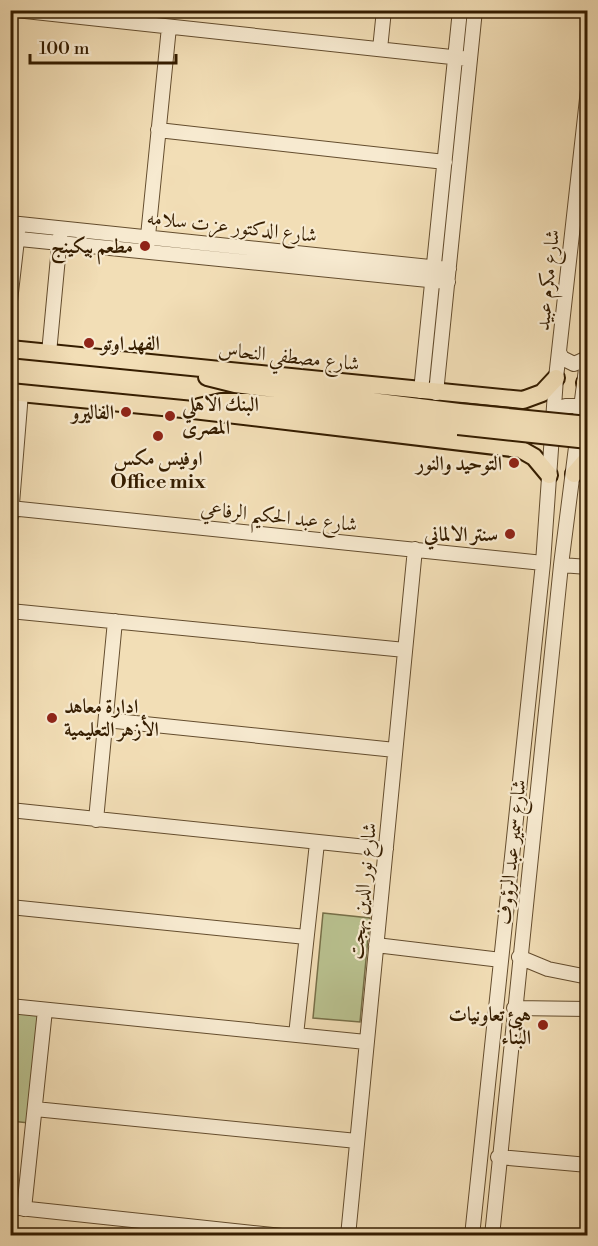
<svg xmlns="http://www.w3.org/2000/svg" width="598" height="1246" font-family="'Libre Bodoni',Amiri,serif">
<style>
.green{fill:#b9c18f;stroke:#776f48;stroke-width:1.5}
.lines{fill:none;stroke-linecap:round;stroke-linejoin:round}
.minor-casing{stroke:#644d2e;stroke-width:16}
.major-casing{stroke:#351d00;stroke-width:20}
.minor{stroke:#f7ead0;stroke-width:14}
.major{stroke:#f2deb6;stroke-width:16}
.major-bridge-casing{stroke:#351d00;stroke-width:20;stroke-linecap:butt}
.major-bridge{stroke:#f2deb6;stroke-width:16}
.poi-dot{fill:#8f2418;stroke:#f7ead0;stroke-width:2}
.labels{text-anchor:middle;stroke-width:4.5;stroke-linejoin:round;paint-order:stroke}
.street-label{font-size:20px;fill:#351d00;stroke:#f7ead0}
.poi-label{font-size:20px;font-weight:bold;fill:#351d00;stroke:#f7ead0;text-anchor:end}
</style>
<rect width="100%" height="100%" fill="#f2deb6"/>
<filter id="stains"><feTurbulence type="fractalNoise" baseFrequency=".00333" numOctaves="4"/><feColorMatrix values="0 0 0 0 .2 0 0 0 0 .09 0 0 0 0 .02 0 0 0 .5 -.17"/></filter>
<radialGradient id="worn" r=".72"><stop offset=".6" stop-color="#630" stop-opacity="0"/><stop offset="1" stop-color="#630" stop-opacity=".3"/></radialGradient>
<!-- green -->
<path class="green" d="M 323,913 L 370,918 L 360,1022 L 313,1018 Z
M 11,1011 L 41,1015 L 29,1123 L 11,1121 Z"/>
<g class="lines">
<!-- minor casing -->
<g class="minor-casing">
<path id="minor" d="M 16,10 L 470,59
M 380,49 L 384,10
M 158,130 L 445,162
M 10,223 L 449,269
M 10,238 L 448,282
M 147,246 L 169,27
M 10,301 L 18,231
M 559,352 L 562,358 L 574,364 L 587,358
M 49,353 L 60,236
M 421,391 L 460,10
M 436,393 L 475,10
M 558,424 L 560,412 L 565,406 L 577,406 L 582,412
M 10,508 L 543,563
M 11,516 L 21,393
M 561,565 L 588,567
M 10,611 L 405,650
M 106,720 L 395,750
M 10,810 L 386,849
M 96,820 L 115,621
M 10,907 L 306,937
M 376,945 L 501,960
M 519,957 L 548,969 L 588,977
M 10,1006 L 366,1042
M 514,1008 L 588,1009
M 296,1035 L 317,843
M 35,1109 L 357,1141
M 498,1157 L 588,1165
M 10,1207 L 282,1236
M 24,1209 L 45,1010
M 348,1236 L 415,549
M 472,1236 L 543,563 L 556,378 L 588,90
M 492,1236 L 561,565 L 588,353"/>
</g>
<!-- major casing -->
<g class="major-casing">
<path id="major" d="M 10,349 L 523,400 L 542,393 L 556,378
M 207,377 L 235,384 L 459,412
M 585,383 L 588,387
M 10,392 L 193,410 L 520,449 L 534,457 L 549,475
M 199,407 L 221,402 L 247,402 L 458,426
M 574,474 L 588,458"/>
</g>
<!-- minor -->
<use href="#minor" class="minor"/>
<!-- major -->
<use href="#major" class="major"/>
<!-- major-bridge casing -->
<g class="major-bridge-casing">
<path id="major-bridge" d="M 459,412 L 588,425
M 458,426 L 588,440"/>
</g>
<!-- major-bridge -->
<use href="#major-bridge" class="major-bridge"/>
</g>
<!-- markers -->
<g class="poi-dot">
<circle cx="145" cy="246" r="6"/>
<circle cx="89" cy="343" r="6"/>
<circle cx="126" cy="412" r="6"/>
<circle cx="170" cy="416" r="6"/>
<circle cx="158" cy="436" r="6"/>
<circle cx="514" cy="463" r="6"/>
<circle cx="510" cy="534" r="6"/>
<circle cx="52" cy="718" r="6"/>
<circle cx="543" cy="1025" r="6"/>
</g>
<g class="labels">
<!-- street labels -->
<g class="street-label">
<text transform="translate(232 226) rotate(6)" y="7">شارع الدكتور عزت سلامه</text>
<text transform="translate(547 280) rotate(-84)" y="7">شارع مكرم عبيد</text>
<text transform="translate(289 356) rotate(6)" y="7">شارع مصطفي النحاس</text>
<text transform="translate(279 516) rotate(6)" y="7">شارع عبد الحكيم الرفاعي</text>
<text transform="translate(511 852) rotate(-84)" y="7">شارع سمير عبد الرؤوف</text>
<text transform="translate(362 891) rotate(-84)" y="7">شارع نور الدين بهجت</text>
</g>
<!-- poi labels -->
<g class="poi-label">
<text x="133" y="253">مطعم بيكينج</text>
<text x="101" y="350" text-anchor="start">الفهد اوتو</text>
<text x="182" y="411" text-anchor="start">البنك الاهلي<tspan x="182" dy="23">المصرى</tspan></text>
<text x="114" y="419">الفاليرو</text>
<text x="158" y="465" text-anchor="middle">اوفيس مكس<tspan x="158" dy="23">Office mix</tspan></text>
<text x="502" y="470">التوحيد والنور</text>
<text x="498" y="541">سنتر الالماني</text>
<text x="64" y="713" text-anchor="start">ادارة معاهد<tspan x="64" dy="23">الأزهر التعليمية</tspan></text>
<text x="531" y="1021">هيئ تعاونيات<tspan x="531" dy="23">البناء</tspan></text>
</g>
</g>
<!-- margin -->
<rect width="598" height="1246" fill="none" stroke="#f2deb6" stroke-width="36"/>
<rect x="12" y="12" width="574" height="1222" fill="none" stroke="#351d00" stroke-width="3"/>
<rect x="18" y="18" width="562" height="1210" fill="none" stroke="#351d00" stroke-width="1.5"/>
<!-- scale -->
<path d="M30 54v9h146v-9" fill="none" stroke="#351d00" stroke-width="3"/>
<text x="39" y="54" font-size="18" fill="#351d00" stroke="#f7ead0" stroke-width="4.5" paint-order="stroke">100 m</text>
<rect width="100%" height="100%" filter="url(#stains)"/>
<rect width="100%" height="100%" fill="url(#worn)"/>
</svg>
